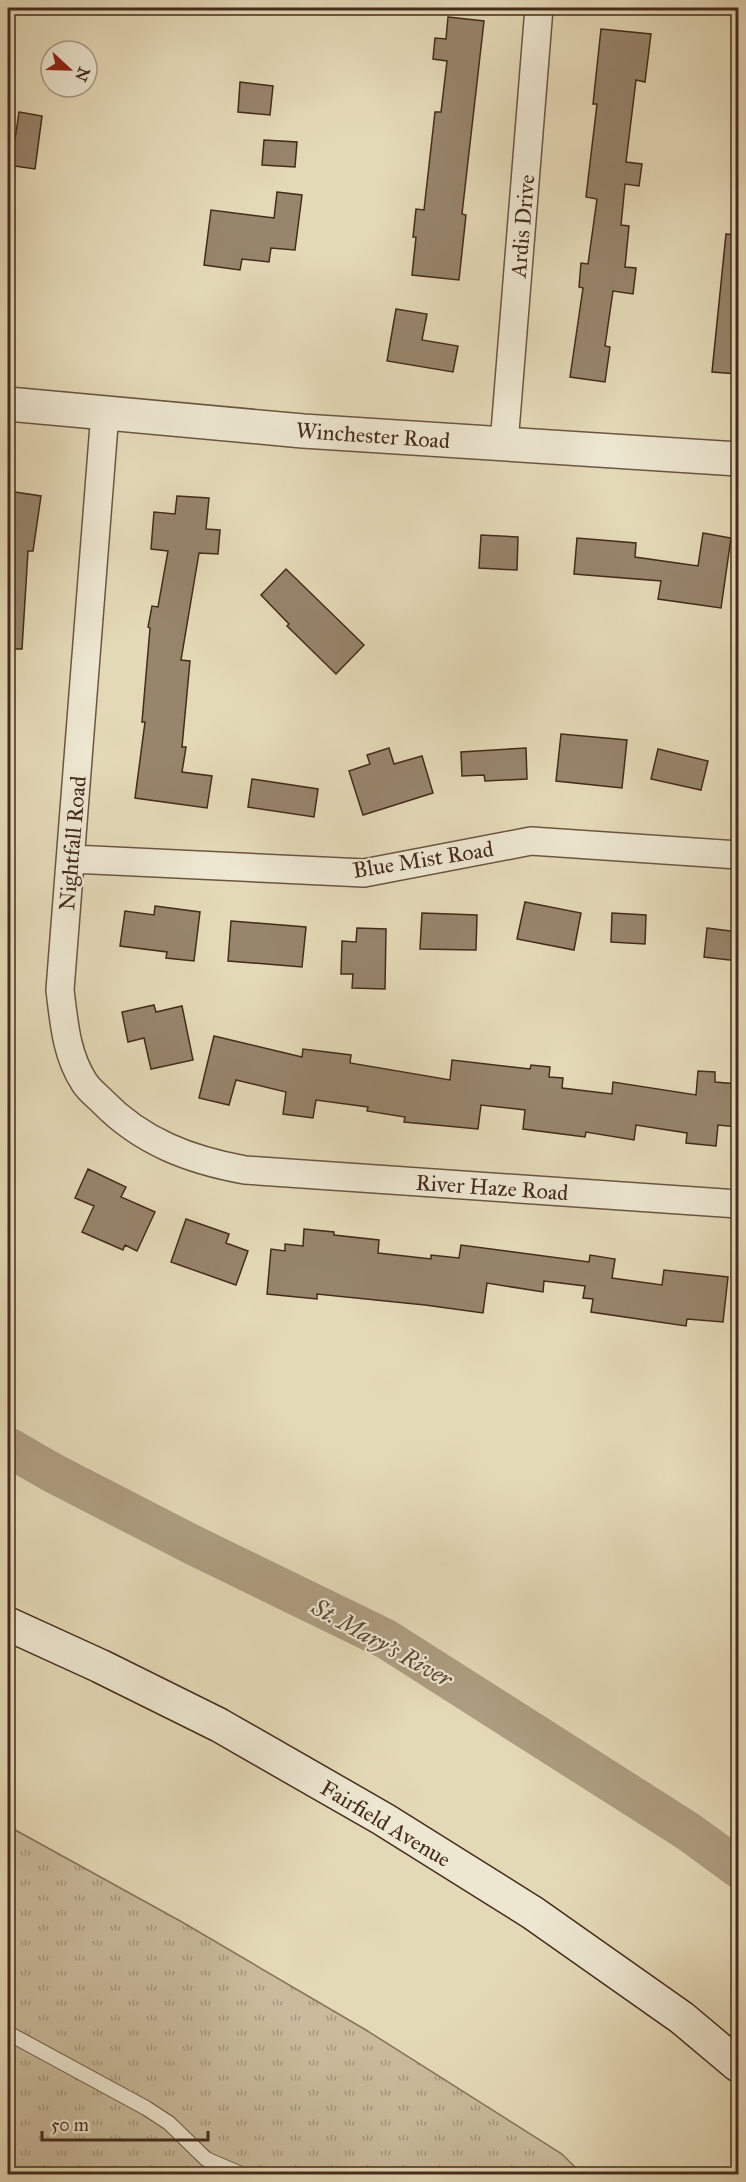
<svg xmlns="http://www.w3.org/2000/svg" width="746" height="2182" font-family="'IM FELL Great Primer',serif">
<style>
.grass{fill:url(#grass-tufts);stroke:#86735c;stroke-width:1.5}
.lines{fill:none;stroke-linecap:round;stroke-linejoin:round}
.river{stroke:#ae9e82;stroke-width:40}
.building{fill:#97856c;stroke:#442b1b;stroke-width:1.5}
.service-casing{stroke:#6c5642;stroke-width:16}
.minor-casing{stroke:#6c5642;stroke-width:30}
.tertiary-casing{stroke:#6c5642;stroke-width:36}
.secondary-casing{stroke:#442b1b;stroke-width:36}
.service{stroke:#ede6d0;stroke-width:14}
.minor{stroke:#ede6d0;stroke-width:27}
.tertiary{stroke:#ede6d0;stroke-width:33}
.secondary{stroke:#ede6d0;stroke-width:33}
.labels{text-anchor:middle;stroke-width:4.5;stroke-linejoin:round;paint-order:stroke}
.street-label{font-size:22px;fill:#442b1b;stroke:#ede6d0}
.water-label{font-size:24px;font-style:italic;fill:#5e4835;stroke:#ede6d0}
</style>
<defs>
<pattern id="grass-tufts" width="24" height="20" patternUnits="userSpaceOnUse" patternTransform="scale(1.5)"><rect width="24" height="20" fill="#c9bb9c"/><path d="M3 7l-1-3M5 7V3M7 7l1-3M15 17l-1-3M17 17v-4M19 17l1-3" fill="none" stroke="#a5987e"/></pattern>
</defs>
<rect width="100%" height="100%" fill="#e4d9b7"/>
<filter id="stains"><feTurbulence type="fractalNoise" baseFrequency=".00333" numOctaves="4"/><feColorMatrix values="0 0 0 0 .2 0 0 0 0 .09 0 0 0 0 .02 0 0 0 .5 -.17"/></filter>
<radialGradient id="worn" r=".72"><stop offset=".6" stop-color="#630" stop-opacity="0"/><stop offset="1" stop-color="#630" stop-opacity=".3"/></radialGradient>
<!-- grass -->
<path class="grass" d="M 8,1826 L 182,1922 L 366,2030 L 562,2154 L 582,2174 L 8,2174 Z"/>
<g class="lines">
<!-- river -->
<path class="river" d="M 8,1447 L 53,1473 L 191,1544 L 386,1639 L 689,1832 L 738,1868"/>
</g>
<!-- building -->
<path class="building" d="M 448,17 L 484,21 L 462,214 L 466,215 L 459,280 L 412,275 L 416,237 L 413,237 L 416,209 L 424,210 L 435,112 L 441,112 L 447,61 L 433,59 L 435,38 L 446,39 Z
M 601,29 L 651,34 L 645,82 L 636,80 L 626,162 L 642,164 L 639,186 L 625,184 L 621,225 L 629,226 L 625,267 L 636,268 L 633,294 L 613,291 L 605,346 L 610,347 L 605,382 L 570,377 L 583,288 L 579,287 L 581,263 L 588,264 L 597,199 L 586,197 L 597,104 L 593,104 Z
M 240,82 L 273,86 L 270,115 L 238,112 Z
M 19,112 L 42,116 L 35,169 L 8,165 L 8,138 L 15,139 Z
M 264,140 L 297,142 L 295,167 L 262,165 Z
M 277,192 L 302,195 L 295,250 L 271,248 L 269,262 L 242,259 L 240,270 L 204,265 L 211,210 L 274,218 Z
M 726,234 L 738,235 L 738,374 L 712,372 Z
M 396,309 L 427,314 L 422,340 L 458,346 L 453,372 L 387,361 Z
M 8,491 L 41,496 L 33,551 L 28,551 L 22,649 L 8,649 Z
M 177,496 L 209,498 L 206,529 L 220,530 L 218,554 L 199,553 L 181,660 L 190,661 L 182,747 L 186,747 L 182,772 L 212,776 L 207,808 L 135,798 L 145,722 L 142,722 L 150,628 L 148,627 L 152,606 L 158,607 L 168,551 L 151,549 L 154,512 L 175,514 Z
M 703,533 L 731,538 L 721,608 L 658,599 L 661,581 L 574,574 L 577,538 L 636,543 L 635,557 L 698,566 Z
M 481,535 L 518,537 L 517,570 L 479,568 Z
M 286,569 L 364,645 L 336,674 L 287,626 L 289,624 L 261,595 Z
M 561,734 L 627,740 L 622,788 L 556,781 Z
M 389,748 L 394,764 L 422,756 L 433,793 L 363,815 L 349,771 L 370,764 L 367,755 Z
M 526,748 L 527,779 L 485,781 L 484,775 L 462,776 L 461,752 Z
M 658,749 L 708,761 L 701,790 L 651,779 Z
M 252,779 L 318,789 L 314,817 L 248,807 Z
M 525,902 L 581,913 L 574,950 L 517,939 Z
M 155,906 L 200,912 L 194,961 L 166,958 L 167,952 L 120,946 L 125,911 L 154,915 Z
M 422,913 L 477,915 L 476,950 L 420,949 Z
M 612,913 L 646,915 L 645,944 L 611,942 Z
M 231,921 L 306,927 L 302,967 L 228,961 Z
M 357,928 L 386,929 L 385,989 L 352,988 L 353,974 L 341,974 L 342,941 L 356,942 Z
M 707,928 L 738,932 L 738,961 L 704,957 Z
M 154,1005 L 156,1012 L 182,1006 L 193,1060 L 151,1069 L 144,1038 L 128,1042 L 122,1012 Z
M 214,1036 L 302,1057 L 303,1049 L 351,1055 L 350,1063 L 450,1080 L 452,1060 L 530,1069 L 531,1065 L 550,1067 L 549,1077 L 563,1078 L 562,1088 L 612,1094 L 613,1082 L 696,1095 L 698,1071 L 715,1072 L 715,1082 L 738,1084 L 738,1127 L 718,1125 L 716,1146 L 686,1143 L 687,1133 L 636,1125 L 634,1140 L 586,1132 L 585,1137 L 523,1129 L 525,1110 L 481,1105 L 478,1129 L 404,1122 L 405,1117 L 367,1111 L 368,1107 L 316,1100 L 313,1118 L 283,1114 L 286,1092 L 236,1080 L 229,1105 L 199,1098 Z
M 88,1169 L 126,1187 L 121,1197 L 155,1212 L 137,1251 L 125,1245 L 123,1250 L 82,1232 L 94,1206 L 75,1198 Z
M 186,1219 L 229,1234 L 226,1243 L 248,1251 L 236,1285 L 171,1262 Z
M 304,1229 L 334,1232 L 334,1235 L 379,1240 L 378,1253 L 431,1259 L 431,1255 L 459,1258 L 461,1245 L 589,1262 L 590,1255 L 615,1259 L 612,1278 L 662,1285 L 664,1270 L 728,1277 L 723,1322 L 687,1319 L 686,1326 L 591,1312 L 593,1299 L 583,1298 L 585,1286 L 544,1281 L 543,1292 L 487,1283 L 483,1313 L 425,1305 L 317,1294 L 317,1299 L 267,1294 L 271,1249 L 285,1251 L 285,1244 L 303,1246 Z"/>
<g class="lines">
<!-- service casing -->
<g class="service-casing">
<path id="service" d="M 8,2033 L 146,2108 L 169,2123 L 206,2159 L 241,2174"/>
</g>
<!-- minor casing -->
<g class="minor-casing">
<path id="minor" d="M 105,412 L 60,990 C 64,1022 66,1054 84,1082 C 88,1089 97,1096 103,1102 C 142,1142 190,1160 245,1170 L 738,1204
M 504,444 L 539,8
M 72,859 L 364,873 L 531,841 L 738,855"/>
</g>
<!-- tertiary casing -->
<g class="tertiary-casing">
<path id="tertiary" d="M 8,404 L 303,431 L 738,459"/>
</g>
<!-- secondary casing -->
<g class="secondary-casing">
<path id="secondary" d="M 8,1624 L 100,1666 L 219,1725 L 383,1819 L 533,1913 L 682,2018 L 738,2065"/>
</g>
<!-- service -->
<use href="#service" class="service"/>
<!-- minor -->
<use href="#minor" class="minor"/>
<!-- tertiary -->
<use href="#tertiary" class="tertiary"/>
<!-- secondary -->
<use href="#secondary" class="secondary"/>
</g>
<g class="labels">
<!-- street labels -->
<g class="street-label">
<text transform="translate(522 226) rotate(-85)" y="8">Ardis Drive</text>
<text transform="translate(373 435) rotate(4)" y="8">Winchester Road</text>
<text transform="translate(72 843) rotate(-85)" y="8">Nightfall Road</text>
<text transform="translate(423 859) rotate(-9)" y="8">Blue Mist Road</text>
<text transform="translate(492 1187) rotate(4)" y="8">River Haze Road</text>
<text transform="translate(386 1823) rotate(31)" y="8">Fairfield Avenue</text>
</g>
<!-- water labels -->
<g class="water-label">
<text transform="translate(382 1643) rotate(29)" y="8">St. Mary's River</text>
</g>
</g>
<!-- margin -->
<rect width="746" height="2182" fill="none" stroke="#e4d9b7" stroke-width="30"/>
<rect x="9" y="9" width="728" height="2164" fill="none" stroke="#442b1b" stroke-width="3"/>
<rect x="15" y="15" width="716" height="2152" fill="none" stroke="#442b1b" stroke-width="1.5"/>
<!-- north arrow -->
<g transform="translate(69 69) rotate(112)"><circle r="28" fill="#ede6d0" stroke="#a99b88" stroke-width="1.5"/>
<path d="M0-4.5L10 22L0 15L-10 22Z" fill="#8f2418"/>
<text y="-9" font-size="16" font-weight="bold" text-anchor="middle" fill="#442b1b">N</text>
</g>
<!-- scale -->
<path d="M42 2131v9h166v-9" fill="none" stroke="#442b1b" stroke-width="3"/>
<text x="51" y="2131" font-size="18" fill="#442b1b" stroke="#ede6d0" stroke-width="4.5" paint-order="stroke">50 m</text>
<rect width="100%" height="100%" filter="url(#stains)"/>
<rect width="100%" height="100%" fill="url(#worn)"/>
</svg>
